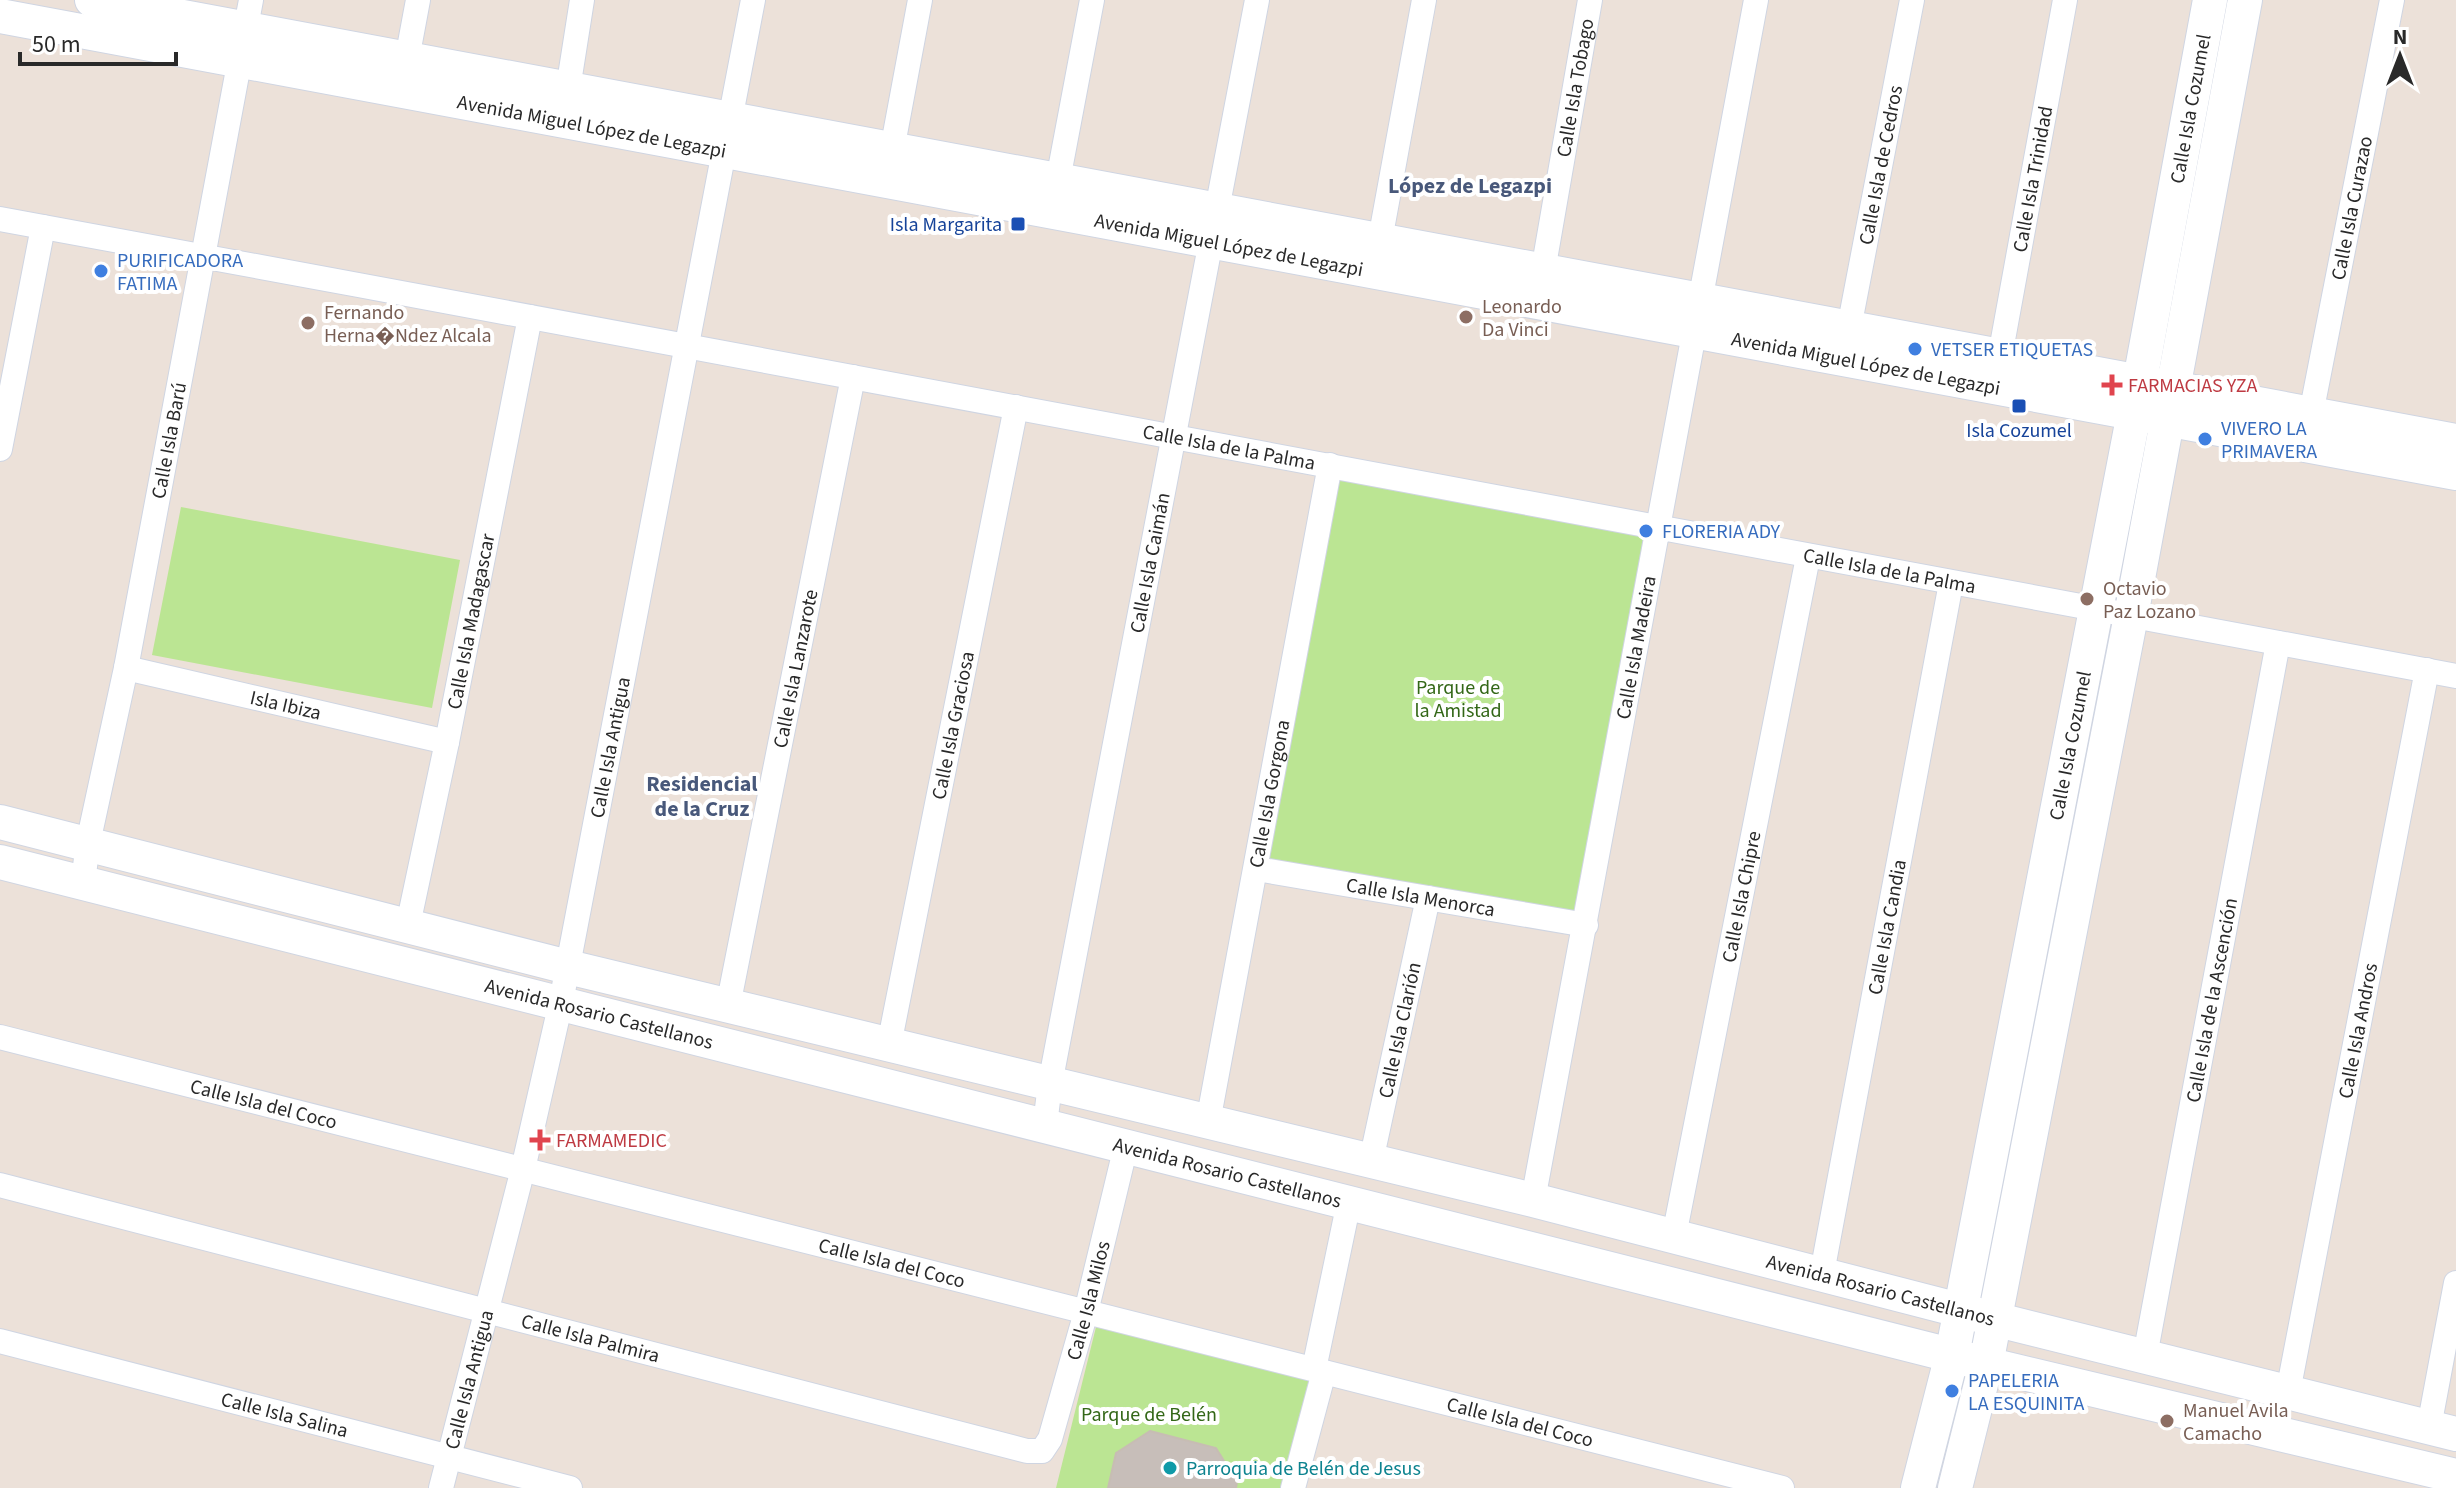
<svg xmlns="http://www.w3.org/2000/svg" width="2456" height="1488" font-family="'Source Sans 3',sans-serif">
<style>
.green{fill:#bbe593}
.building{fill:#c7beb9;stroke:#c7bdb3;stroke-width:2}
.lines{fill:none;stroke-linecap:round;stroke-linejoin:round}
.street-casing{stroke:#cfd5e2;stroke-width:26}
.secondary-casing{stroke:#cfd5e2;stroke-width:36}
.street{stroke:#fff;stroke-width:24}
.secondary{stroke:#fff;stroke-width:34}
.transit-dot{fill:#1a4fb4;stroke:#fff;stroke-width:3}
.shop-dot{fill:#3f7fe0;stroke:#fff;stroke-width:3}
.education-dot{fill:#8d6e63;stroke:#fff;stroke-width:3}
.health-dot{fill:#e0444e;stroke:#fff;stroke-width:3}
.culture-dot{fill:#0f9aa8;stroke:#fff;stroke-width:3}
.labels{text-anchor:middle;stroke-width:8;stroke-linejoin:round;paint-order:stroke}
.street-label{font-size:20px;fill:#292929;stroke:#fff}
.transit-label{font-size:20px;fill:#164399;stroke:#fff;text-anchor:end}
.shop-label{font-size:20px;fill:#366cbe;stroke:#fff;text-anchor:start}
.education-label{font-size:20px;fill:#785e54;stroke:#fff;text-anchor:start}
.health-label{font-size:20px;fill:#be3a42;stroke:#fff;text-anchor:start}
.park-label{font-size:20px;fill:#336717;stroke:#fff}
.culture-label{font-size:20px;fill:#0d838f;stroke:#fff;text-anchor:start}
.neighbourhood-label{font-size:22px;font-weight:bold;fill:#48587a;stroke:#fff}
</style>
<rect width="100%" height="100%" fill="#ece1d9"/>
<!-- green -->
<path class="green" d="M 1337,474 L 1651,533 L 1581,916 L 1266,863 Z
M 181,507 L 460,560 L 432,708 L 152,655 Z
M 1096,1327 L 1310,1381 L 1283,1488 L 1056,1488 Z"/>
<!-- building -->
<path class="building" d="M 1150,1431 L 1216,1448 L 1237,1482 L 1236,1488 L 1108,1488 L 1116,1453 Z"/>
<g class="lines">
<!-- street casing -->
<g class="street-casing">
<g id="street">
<path d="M 407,59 L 418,0"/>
<path d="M 568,89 L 582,0"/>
<path d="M 892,150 L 920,0"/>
<path d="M 1058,180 L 1092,0"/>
<path id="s1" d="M 0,219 C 819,369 1637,524 2456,676"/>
<path d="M 1380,240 L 1424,0"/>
<path id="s2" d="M 1543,271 L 1590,0"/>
<path id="s3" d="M 1849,328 L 1912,0"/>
<path id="s4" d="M 2000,356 L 2065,0"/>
<path id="s5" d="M 2311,414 L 2392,0"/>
<path d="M 0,449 L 43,227"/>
<path id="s6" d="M 126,668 L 447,742"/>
<path id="s7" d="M 1257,869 L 1586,925"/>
<path id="s8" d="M 83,882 L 88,843 L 126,668 L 251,0"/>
<path id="s9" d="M 408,925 L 447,742 L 530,317"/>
<path id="s10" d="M 728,1006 L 853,377"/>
<path id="s11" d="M 0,1037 L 1782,1488"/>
<path id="s12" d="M 889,1045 L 1016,407"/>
<path id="s13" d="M 1208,1122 L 1330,465"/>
<path id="s14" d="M 1045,1125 L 1050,1084 L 1257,0"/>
<path id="s15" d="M 1371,1161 L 1428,898"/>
<path id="s16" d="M 0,1185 L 1027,1451 L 1042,1451 L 1050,1439 L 1086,1312 L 1126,1146"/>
<path id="s17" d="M 1533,1200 L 1756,0"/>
<path id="s18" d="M 1674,1236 L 1808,557"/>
<path id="s19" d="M 1822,1273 L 1951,583"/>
<path id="s20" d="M 0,1341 L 570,1488"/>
<path id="s21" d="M 2145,1356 L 2278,643"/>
<path d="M 1314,1369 L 1349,1202"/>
<path id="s22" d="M 2288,1392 L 2427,670"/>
<path d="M 2429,1427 L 2456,1283"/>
<path id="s23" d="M 441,1488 L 523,1169 L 561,1002 L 753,0"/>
<path d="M 1293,1488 L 1324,1372"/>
</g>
</g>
<!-- secondary casing -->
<g class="secondary-casing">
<g id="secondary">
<path d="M 92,0 L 2456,441"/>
<path id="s24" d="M 0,16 L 2456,473"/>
<path id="s25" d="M 0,822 L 568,967 L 1533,1200 L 1994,1319 L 2456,1434"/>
<path id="s26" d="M 0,862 L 1986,1364 L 2456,1476"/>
<path id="s27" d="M 1918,1488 L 1952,1355 L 2134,413 L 2210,0"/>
<path d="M 1955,1488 L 1986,1364 L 2131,616 L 2245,0"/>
</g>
</g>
<!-- street -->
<use href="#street" class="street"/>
<!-- secondary -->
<use href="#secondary" class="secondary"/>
</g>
<!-- markers -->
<g class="transit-dot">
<rect x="1010" y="216" width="16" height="16" rx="4"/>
<rect x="2011" y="398" width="16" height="16" rx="4"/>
</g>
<g class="shop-dot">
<circle cx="101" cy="271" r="8"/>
<circle cx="1915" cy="349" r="8"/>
<circle cx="2205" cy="439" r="8"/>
<circle cx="1646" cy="531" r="8"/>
<circle cx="1952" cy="1391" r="8"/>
</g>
<g class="education-dot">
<circle cx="1466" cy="317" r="8"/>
<circle cx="308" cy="323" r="8"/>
<circle cx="2087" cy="599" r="8"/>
<circle cx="2167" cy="1421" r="8"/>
</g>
<g class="health-dot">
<path d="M2108 373h8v8h8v8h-8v8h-8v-8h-8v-8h8z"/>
<path d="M536 1128h8v8h8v8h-8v8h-8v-8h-8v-8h8z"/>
</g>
<circle class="culture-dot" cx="1170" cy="1468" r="8"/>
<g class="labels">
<!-- street labels -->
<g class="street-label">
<text dy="7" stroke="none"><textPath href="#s2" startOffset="186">Calle Isla Tobago</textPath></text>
<text dy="7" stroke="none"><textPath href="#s27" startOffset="1406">Calle Isla Cozumel</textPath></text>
<text dy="7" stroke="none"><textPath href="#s24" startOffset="602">Avenida Miguel López de Legazpi</textPath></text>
<text dy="7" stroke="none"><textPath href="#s3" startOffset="166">Calle Isla de Cedros</textPath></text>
<text dy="7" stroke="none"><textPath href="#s4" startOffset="180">Calle Isla Trinidad</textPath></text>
<text dy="7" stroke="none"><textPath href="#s5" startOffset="210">Calle Isla Curazao</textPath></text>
<text dy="7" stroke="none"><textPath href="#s24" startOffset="1250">Avenida Miguel López de Legazpi</textPath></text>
<text dy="7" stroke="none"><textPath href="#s24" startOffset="1898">Avenida Miguel López de Legazpi</textPath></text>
<text dy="7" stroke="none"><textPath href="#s8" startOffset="450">Calle Isla Barú</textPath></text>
<text dy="7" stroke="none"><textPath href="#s1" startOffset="1250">Calle Isla de la Palma</textPath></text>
<text dy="7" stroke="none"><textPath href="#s14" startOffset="572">Calle Isla Caimán</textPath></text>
<text dy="7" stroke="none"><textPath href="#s1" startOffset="1922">Calle Isla de la Palma</textPath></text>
<text dy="7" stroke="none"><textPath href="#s9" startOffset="310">Calle Isla Madagascar</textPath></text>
<text dy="7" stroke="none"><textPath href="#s17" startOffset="562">Calle Isla Madeira</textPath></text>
<text dy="7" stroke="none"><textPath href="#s10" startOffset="344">Calle Isla Lanzarote</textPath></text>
<text dy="7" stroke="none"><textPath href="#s6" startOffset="164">Isla Ibiza</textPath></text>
<text dy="7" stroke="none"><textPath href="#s12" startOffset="326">Calle Isla Graciosa</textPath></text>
<text dy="7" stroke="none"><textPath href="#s27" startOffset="758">Calle Isla Cozumel</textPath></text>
<text dy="7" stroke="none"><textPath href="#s23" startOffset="760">Calle Isla Antigua</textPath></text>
<text dy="7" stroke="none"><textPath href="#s13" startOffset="334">Calle Isla Gorgona</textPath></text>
<text dy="7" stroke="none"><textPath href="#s18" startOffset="346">Calle Isla Chipre</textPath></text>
<text dy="7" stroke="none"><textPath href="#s7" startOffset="166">Calle Isla Menorca</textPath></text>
<text dy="7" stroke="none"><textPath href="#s19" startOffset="352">Calle Isla Candia</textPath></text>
<text dy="7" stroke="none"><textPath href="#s21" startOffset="362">Calle Isla de la Ascención</textPath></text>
<text dy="7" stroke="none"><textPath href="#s26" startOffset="618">Avenida Rosario Castellanos</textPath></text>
<text dy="7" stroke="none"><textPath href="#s15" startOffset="134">Calle Isla Clarión</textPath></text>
<text dy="7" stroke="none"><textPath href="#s22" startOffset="368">Calle Isla Andros</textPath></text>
<text dy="7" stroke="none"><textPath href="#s11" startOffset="272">Calle Isla del Coco</textPath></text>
<text dy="7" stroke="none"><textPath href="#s26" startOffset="1266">Avenida Rosario Castellanos</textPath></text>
<text dy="7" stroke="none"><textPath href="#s11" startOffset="920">Calle Isla del Coco</textPath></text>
<text dy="7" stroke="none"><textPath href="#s25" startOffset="1938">Avenida Rosario Castellanos</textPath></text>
<text dy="7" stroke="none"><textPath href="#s16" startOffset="1234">Calle Isla Milos</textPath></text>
<text dy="7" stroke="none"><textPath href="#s16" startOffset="610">Calle Isla Palmira</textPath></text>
<text dy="7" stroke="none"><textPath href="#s23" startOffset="112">Calle Isla Antigua</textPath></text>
<text dy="7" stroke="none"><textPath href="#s20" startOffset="294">Calle Isla Salina</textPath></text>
<text dy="7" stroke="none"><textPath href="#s11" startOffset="1568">Calle Isla del Coco</textPath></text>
</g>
<!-- transit labels -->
<g class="transit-label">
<text x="1002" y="231">Isla Margarita</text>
<text x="2019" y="437" text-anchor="middle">Isla Cozumel</text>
</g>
<!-- shop labels -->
<g class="shop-label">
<text x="117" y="267">PURIFICADORA<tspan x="117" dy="23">FATIMA</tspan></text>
<text x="1931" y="356">VETSER ETIQUETAS</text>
<text x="2221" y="435">VIVERO LA<tspan x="2221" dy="23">PRIMAVERA</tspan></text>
<text x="1662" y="538">FLORERIA ADY</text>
<text x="1968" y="1387">PAPELERIA<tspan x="1968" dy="23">LA ESQUINITA</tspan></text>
</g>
<!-- education labels -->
<g class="education-label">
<text x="1482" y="313">Leonardo<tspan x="1482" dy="23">Da Vinci</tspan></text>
<text x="324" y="319">Fernando<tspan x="324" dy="23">Herna�Ndez Alcala</tspan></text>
<text x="2103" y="595">Octavio<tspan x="2103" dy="23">Paz Lozano</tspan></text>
<text x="2183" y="1417">Manuel Avila<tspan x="2183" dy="23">Camacho</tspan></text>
</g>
<!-- health labels -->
<g class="health-label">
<text x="2128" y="392">FARMACIAS YZA</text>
<text x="556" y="1147">FARMAMEDIC</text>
</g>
<!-- park labels -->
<g class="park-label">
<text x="1458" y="694">Parque de<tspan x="1458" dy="23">la Amistad</tspan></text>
<text x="1149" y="1421">Parque de Belén</text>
</g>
<!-- culture labels -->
<g class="culture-label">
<text x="1186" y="1475">Parroquia de Belén de Jesus</text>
</g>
<!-- neighbourhood labels -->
<g class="neighbourhood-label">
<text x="1470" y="193">López de Legazpi</text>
<text x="702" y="791">Residencial<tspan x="702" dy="25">de la Cruz</tspan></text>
</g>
</g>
<!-- north arrow -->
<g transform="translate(2400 56)" stroke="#ffffff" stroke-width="6" paint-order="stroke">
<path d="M0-6L14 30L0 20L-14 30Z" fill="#292929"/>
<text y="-12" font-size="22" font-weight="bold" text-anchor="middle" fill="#292929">N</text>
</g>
<!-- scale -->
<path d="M20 52v12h156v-12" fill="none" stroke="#292929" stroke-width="4"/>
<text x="32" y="52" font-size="24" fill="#292929" stroke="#ffffff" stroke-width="6" paint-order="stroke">50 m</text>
</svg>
